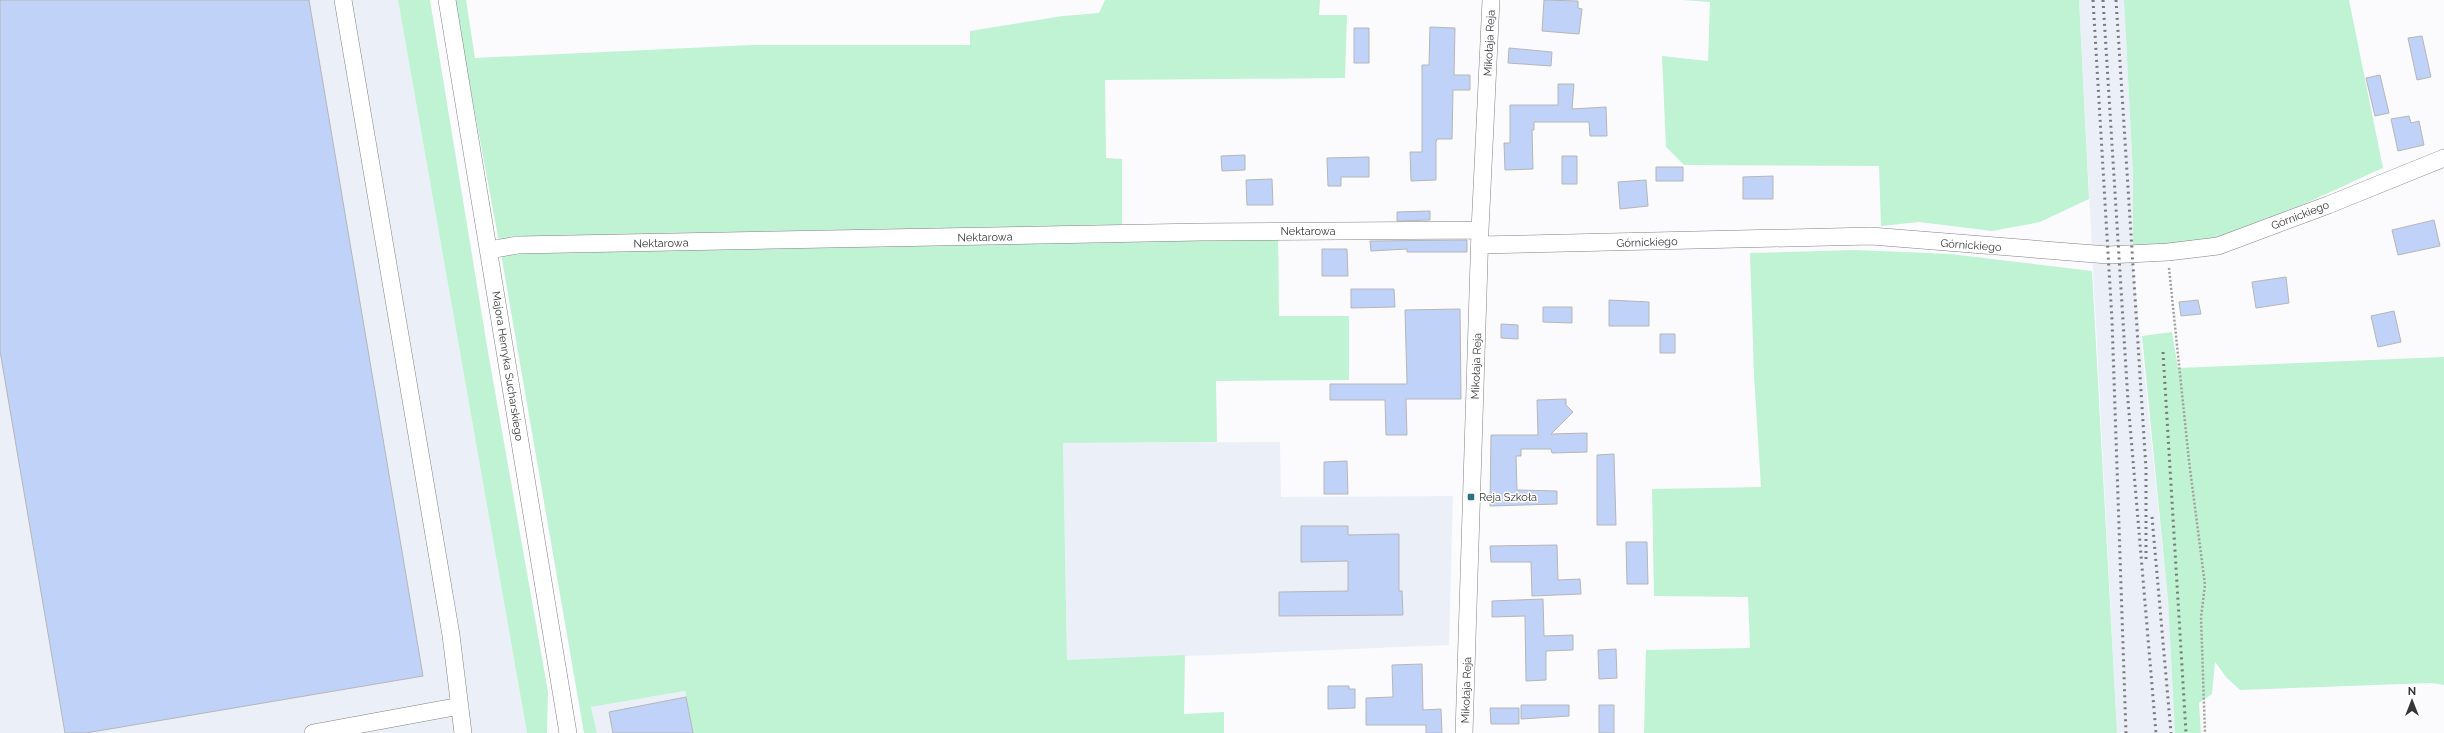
<svg xmlns="http://www.w3.org/2000/svg" width="2444" height="733" font-family="Raleway,sans-serif">
<style>
.built{fill:#ebf0f8}
.green{fill:#bff3d3}
.building{fill:#c0d2f7;stroke:#b5b6b8}
.lines{fill:none;stroke-linecap:round;stroke-linejoin:round}
.minor-casing{stroke:#828284;stroke-width:18}
.path{stroke:#a0a0a1;stroke-width:2.5;stroke-dasharray:2 2;stroke-linecap:butt}
.minor{stroke:#fff;stroke-width:17}
.rail{stroke:#7a7a7c;stroke-width:3;stroke-dasharray:2 4;stroke-linecap:butt}
.poi-dot{fill:#2d7081;stroke:#fff;stroke-width:1.5}
.labels{text-anchor:middle;stroke-width:3;stroke-linejoin:round;paint-order:stroke}
.street-label{font-size:11px;fill:#363637;stroke:#fff}
.poi-label{font-size:11px;fill:#363637;stroke:#fff;text-anchor:start}
</style>
<rect width="100%" height="100%" fill="#fbfbfd"/>
<!-- built -->
<path class="built" d="M 0,0 L 398,0 L 527,733 L 0,733 Z
M 2079,0 L 2124,0 L 2133,174 L 2133,263 L 2168,600 L 2175,733 L 2117,733 Z
M 1280,442 L 1281,497 L 1453,496 L 1449,645 L 1067,661 L 1063,443 Z
M 685,691 L 693,733 L 597,733 L 591,707 Z"/>
<!-- green -->
<path class="green" d="M 398,0 L 430,0 L 487,346 L 548,692 L 547,733 L 527,733 Z
M 454,0 L 466,0 L 475,58 L 752,45 L 970,45 L 970,31 L 1063,16 L 1099,13 L 1105,0 L 1320,0 L 1319,15 L 1347,15 L 1345,78 L 1105,80 L 1106,158 L 1122,159 L 1122,229 L 1278,226 L 1279,316 L 1349,316 L 1349,380 L 1216,381 L 1217,442 L 1063,443 L 1067,660 L 1185,655 L 1184,714 L 1224,712 L 1224,733 L 693,733 L 685,691 L 591,707 L 597,733 L 584,733 L 499,242 Z
M 1682,0 L 2079,0 L 2089,199 L 2040,222 L 1992,231 L 1919,222 L 1881,226 L 1879,166 L 1684,165 L 1666,147 L 1662,56 L 1708,61 L 1710,2 Z
M 2124,0 L 2349,0 L 2383,168 C 2324,194 2250,233 2188,244 C 2171,247 2151,245 2133,246 L 2133,174 Z
M 1855,250 L 1950,254 L 2092,271 L 2117,733 L 1644,733 L 1646,650 L 1750,648 L 1748,597 L 1654,596 L 1652,489 L 1761,487 L 1754,375 L 1750,253 Z
M 2172,332 L 2178,368 L 2444,357 L 2444,685 L 2431,683 L 2240,690 L 2227,678 L 2215,662 L 2212,694 L 2199,703 L 2201,733 L 2175,733 L 2168,600 L 2142,336 Z"/>
<!-- building -->
<path class="building" d="M 0,0 L 309,0 L 423,676 L 86,733 L 65,733 L 0,351 Z
M 1544,0 L 1578,1 L 1578,8 L 1582,9 L 1579,34 L 1542,31 Z
M 1430,27 L 1455,28 L 1454,75 L 1470,75 L 1470,90 L 1453,90 L 1452,139 L 1437,139 L 1436,142 L 1436,180 L 1411,181 L 1410,152 L 1422,152 L 1422,65 L 1429,65 Z
M 1354,28 L 1369,28 L 1369,63 L 1354,63 Z
M 2422,36 L 2431,77 L 2417,80 L 2408,38 Z
M 1509,48 L 1552,52 L 1551,66 L 1508,63 Z
M 2380,75 L 2389,113 L 2375,116 L 2366,78 Z
M 1558,84 L 1574,84 L 1572,109 L 1606,107 L 1607,136 L 1590,136 L 1589,122 L 1534,122 L 1534,130 L 1532,130 L 1533,169 L 1505,170 L 1504,143 L 1510,143 L 1510,105 L 1558,105 Z
M 2409,116 L 2411,123 L 2419,121 L 2424,145 L 2398,151 L 2391,119 Z
M 1245,155 L 1245,170 L 1222,171 L 1221,156 Z
M 1562,156 L 1577,156 L 1577,184 L 1562,184 Z
M 1369,157 L 1369,177 L 1341,177 L 1341,186 L 1328,186 L 1327,158 Z
M 1656,167 L 1683,167 L 1683,181 L 1656,181 Z
M 1773,176 L 1773,199 L 1743,199 L 1743,177 Z
M 1272,179 L 1273,205 L 1247,205 L 1246,180 Z
M 1646,180 L 1648,206 L 1620,209 L 1618,182 Z
M 1430,211 L 1430,220 L 1397,221 L 1397,212 Z
M 2434,220 L 2440,246 L 2398,255 L 2392,230 Z
M 1467,240 L 1467,252 L 1407,252 L 1407,249 L 1371,251 L 1370,241 Z
M 1322,249 L 1347,249 L 1348,276 L 1322,276 Z
M 2286,277 L 2289,303 L 2256,308 L 2252,282 Z
M 1351,289 L 1394,289 L 1395,307 L 1351,308 Z
M 1609,300 L 1649,302 L 1649,326 L 1609,326 Z
M 2198,300 L 2201,314 L 2181,316 L 2179,302 Z
M 1543,307 L 1572,307 L 1572,323 L 1543,322 Z
M 1460,309 L 1461,399 L 1406,399 L 1407,435 L 1386,435 L 1385,400 L 1330,400 L 1330,384 L 1407,384 L 1405,310 Z
M 2394,311 L 2401,342 L 2378,347 L 2371,316 Z
M 1501,324 L 1518,325 L 1518,339 L 1501,338 Z
M 1660,334 L 1675,334 L 1675,353 L 1660,353 Z
M 1566,399 L 1566,405 L 1573,412 L 1551,434 L 1587,433 L 1587,452 L 1552,453 L 1551,449 L 1521,449 L 1521,456 L 1516,456 L 1517,490 L 1557,491 L 1557,504 L 1490,506 L 1491,435 L 1538,435 L 1537,400 Z
M 1614,454 L 1616,525 L 1597,525 L 1597,455 Z
M 1347,461 L 1348,494 L 1324,494 L 1324,462 Z
M 1301,526 L 1348,526 L 1348,535 L 1399,534 L 1399,591 L 1402,591 L 1403,615 L 1279,616 L 1279,592 L 1348,591 L 1348,561 L 1301,562 Z
M 1626,542 L 1647,542 L 1648,584 L 1627,584 Z
M 1557,545 L 1558,580 L 1580,579 L 1581,594 L 1532,596 L 1531,562 L 1491,562 L 1490,546 Z
M 1543,599 L 1544,636 L 1573,635 L 1573,650 L 1546,651 L 1546,680 L 1526,681 L 1525,616 L 1492,617 L 1492,601 Z
M 1616,649 L 1617,678 L 1599,679 L 1598,650 Z
M 1422,664 L 1423,710 L 1441,709 L 1442,733 L 1426,733 L 1426,725 L 1366,725 L 1366,698 L 1393,697 L 1392,665 Z
M 1328,686 L 1349,686 L 1349,689 L 1355,689 L 1355,708 L 1328,709 Z
M 686,697 L 693,733 L 613,733 L 609,712 Z
M 1521,705 L 1569,705 L 1569,716 L 1521,719 Z
M 1599,705 L 1614,705 L 1614,733 L 1599,733 Z
M 1490,708 L 1519,708 L 1519,724 L 1491,724 Z"/>
<g class="lines">
<!-- minor casing -->
<g class="minor-casing">
<path id="minor" d="M 343,0 L 451,635 L 463,733
M 447,0 L 568,733
M 1480,245 L 1871,236 L 2108,255 L 2168,252 L 2218,246 L 2328,205 L 2444,158
M 489,250 L 518,245 L 1201,232 L 1480,230
M 313,733 L 460,706
M 1464,733 L 1480,230 L 1491,0"/>
</g>
<!-- path -->
<path class="path" d="M 2169,268 L 2189,461 L 2205,585 L 2201,617 L 2205,733"/>
<!-- minor -->
<use href="#minor" class="minor"/>
<!-- rail -->
<path class="rail" d="M 2093,0 L 2112,320 L 2126,733
M 2103,0 L 2128,401 L 2156,733
M 2116,0 L 2146,469 L 2146,559
M 2163,352 L 2186,733
M 2152,517 L 2171,733"/>
</g>
<!-- markers -->
<rect class="poi-dot" x="1467" y="493" width="8" height="8" rx="2"/>
<g class="labels">
<!-- street labels -->
<g class="street-label">
<text transform="translate(1489 43) rotate(-87)" y="4">Mikołaja Reja</text>
<text transform="translate(2300 215) rotate(-21)" y="4">Górnickiego</text>
<text x="1308" y="235">Nektarowa</text>
<text transform="translate(985 237) rotate(-1)" y="4">Nektarowa</text>
<text transform="translate(1647 242) rotate(-2)" y="4">Górnickiego</text>
<text transform="translate(661 243) rotate(-1)" y="4">Nektarowa</text>
<text transform="translate(1971 245) rotate(4)" y="4">Górnickiego</text>
<text transform="translate(508 366) rotate(81)" y="4">Majora Henryka Sucharskiego</text>
<text transform="translate(1476 366) rotate(-88)" y="4">Mikołaja Reja</text>
<text transform="translate(1466 690) rotate(-88)" y="4">Mikołaja Reja</text>
</g>
<!-- poi labels -->
<g class="poi-label">
<text x="1479" y="501">Reja Szkoła</text>
</g>
</g>
<!-- north arrow -->
<g transform="translate(2412 701)" stroke="#ffffff" stroke-width="3" paint-order="stroke">
<path d="M0-3L7 15L0 10L-7 15Z" fill="#363637"/>
<text y="-6" font-size="11" font-weight="bold" text-anchor="middle" fill="#363637">N</text>
</g>
</svg>
